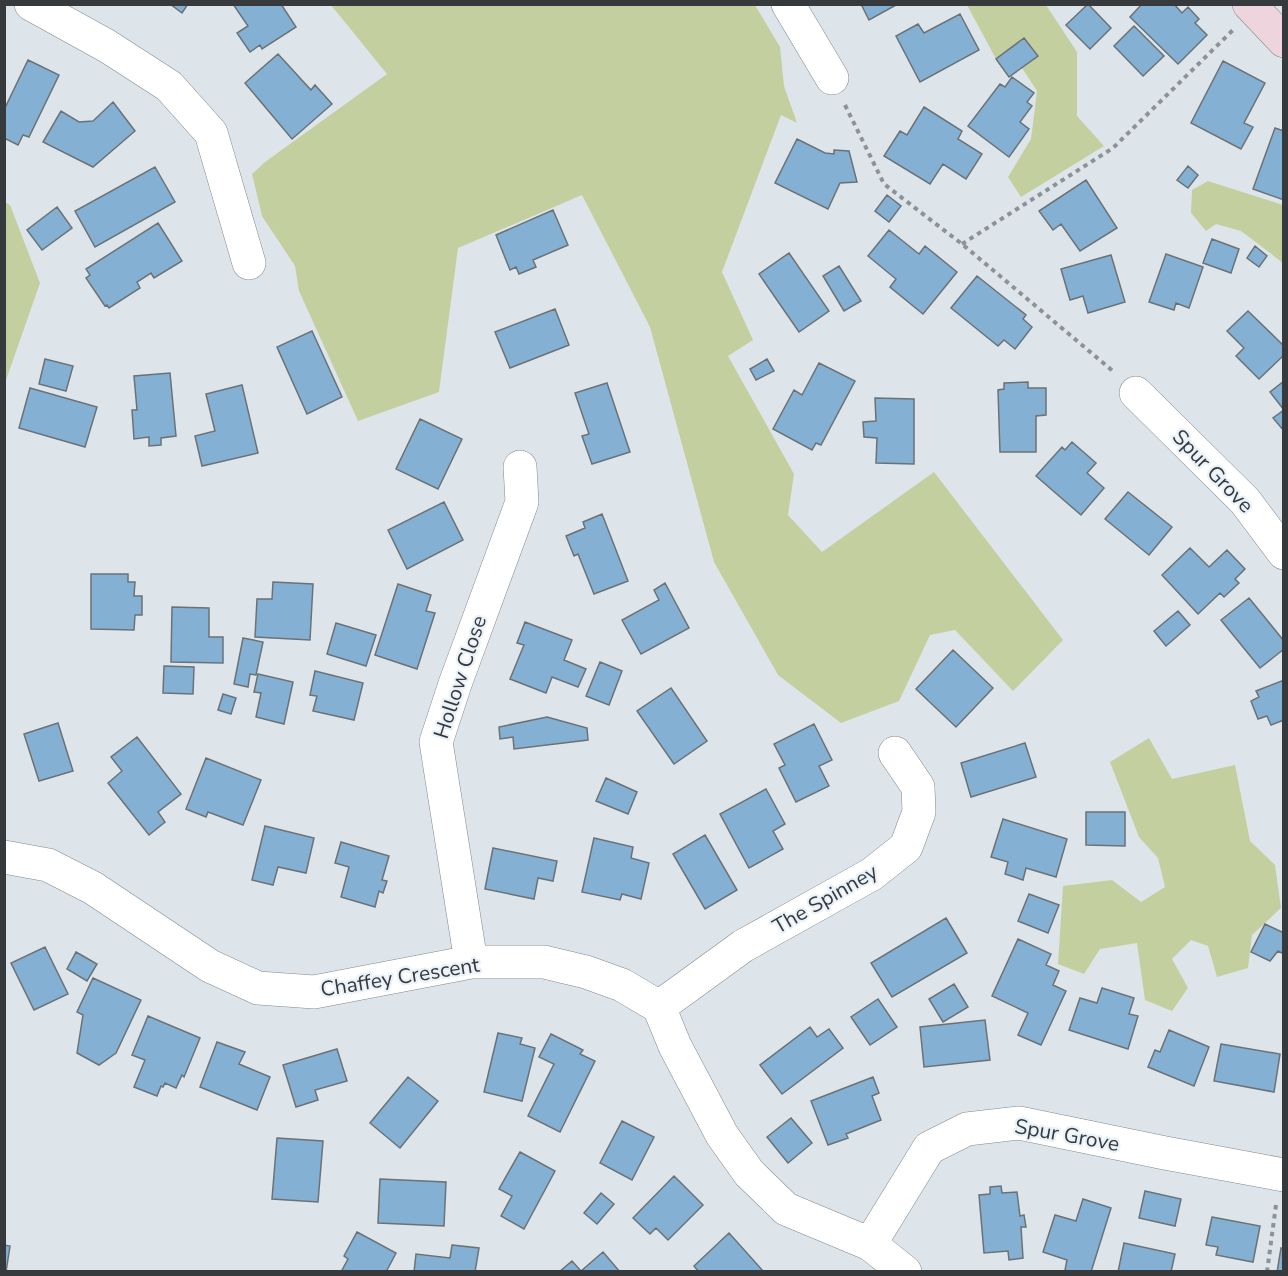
<svg xmlns="http://www.w3.org/2000/svg" width="1288" height="1276" font-family="'Nunito Sans',sans-serif">
<style>
.green{fill:#c3cf9f}
.building{fill:#84b1d3;stroke:#6b7277;stroke-width:1.5}
.lines{fill:none;stroke-linecap:round;stroke-linejoin:round}
.street-casing{stroke:#81898e;stroke-width:34}
.secondary-casing{stroke:#81898e;stroke-width:34}
.path{stroke:#8c9296;stroke-width:4;stroke-dasharray:4.5 4.5;stroke-linecap:butt}
.street{stroke:#fff;stroke-width:33}
.secondary{stroke:#eed5dd;stroke-width:33}
.labels{text-anchor:middle;stroke-width:4.5;stroke-linejoin:round;paint-order:stroke}
.street-label{font-size:21px;fill:#373a3d;stroke:#eaf2f9}
</style>
<rect width="100%" height="100%" fill="#dde5eb"/>
<!-- green -->
<path class="green" d="M 331,5 L 755,5 L 780,47 L 784,86 L 797,123 L 781,115 L 722,272 L 753,340 L 728,356 L 794,474 L 788,515 L 822,552 L 934,472 L 1063,640 L 1013,691 L 955,630 L 930,635 L 899,701 L 841,723 L 778,675 L 714,562 L 650,327 L 582,195 L 458,248 L 439,392 L 358,421 L 299,291 L 295,266 L 262,216 L 252,174 L 265,162 L 387,74 Z
M 967,5 L 1046,5 L 1077,52 L 1077,116 L 1104,146 L 1021,197 L 1008,177 L 1031,139 L 1037,91 L 1022,68 L 1037,56 L 1024,38 L 996,59 Z
M 1208,181 L 1283,205 L 1283,263 L 1241,231 L 1216,224 L 1206,231 L 1191,213 L 1192,190 Z
M 5,202 L 10,205 L 40,283 L 5,383 Z
M 1149,738 L 1172,779 L 1235,765 L 1250,841 L 1275,865 L 1281,908 L 1252,935 L 1248,968 L 1217,977 L 1208,946 L 1191,940 L 1172,959 L 1188,988 L 1172,1011 L 1145,1000 L 1137,943 L 1100,949 L 1084,974 L 1058,964 L 1063,886 L 1112,880 L 1141,902 L 1165,887 L 1158,858 L 1139,837 L 1110,762 Z"/>
<!-- building -->
<path class="building" d="M 170,4 L 188,4 L 182,13 Z
M 233,4 L 281,4 L 296,27 L 262,49 L 260,45 L 250,52 L 237,33 L 248,26 Z
M 861,4 L 896,4 L 896,5 L 869,20 Z
M 1088,4 L 1111,28 L 1090,49 L 1066,25 Z
M 1142,4 L 1174,4 L 1182,13 L 1188,7 L 1199,19 L 1195,23 L 1207,35 L 1178,64 L 1130,17 Z
M 960,14 L 979,50 L 920,82 L 896,36 L 918,24 L 924,33 Z
M 1134,26 L 1164,56 L 1143,76 L 1114,46 Z
M 1024,38 L 1038,56 L 1009,77 L 996,59 Z
M 278,54 L 311,90 L 315,85 L 332,104 L 292,139 L 245,83 Z
M 28,60 L 59,75 L 29,137 L 23,135 L 18,145 L 4,138 L 4,110 Z
M 1223,61 L 1265,83 L 1244,123 L 1253,127 L 1241,149 L 1191,123 Z
M 1012,77 L 1034,93 L 1027,102 L 1032,106 L 1020,122 L 1029,129 L 1009,157 L 968,126 L 1000,84 L 1005,87 Z
M 113,102 L 135,131 L 93,167 L 43,142 L 61,111 L 79,122 L 93,121 Z
M 924,107 L 962,131 L 958,139 L 982,154 L 966,179 L 943,164 L 930,184 L 884,156 L 900,131 L 907,135 Z
M 1275,128 L 1284,131 L 1284,200 L 1253,189 Z
M 797,139 L 825,153 L 834,154 L 834,150 L 849,151 L 857,182 L 840,183 L 828,209 L 775,183 Z
M 1188,166 L 1198,175 L 1188,188 L 1177,180 Z
M 155,167 L 175,202 L 95,247 L 75,211 Z
M 1086,180 L 1117,228 L 1080,251 L 1061,224 L 1053,230 L 1039,211 Z
M 887,195 L 901,206 L 889,222 L 875,211 Z
M 57,207 L 72,228 L 42,250 L 27,230 Z
M 553,210 L 568,245 L 533,260 L 536,267 L 519,274 L 516,267 L 510,270 L 496,235 Z
M 158,223 L 182,261 L 154,278 L 151,273 L 137,282 L 140,288 L 109,308 L 107,305 L 105,306 L 86,278 L 90,275 L 86,269 Z
M 889,230 L 919,254 L 925,246 L 957,272 L 923,314 L 890,287 L 896,279 L 868,256 Z
M 1212,239 L 1239,249 L 1231,273 L 1203,263 Z
M 1255,246 L 1267,256 L 1259,267 L 1247,258 Z
M 789,253 L 829,311 L 799,332 L 759,274 Z
M 1166,254 L 1203,267 L 1189,308 L 1176,303 L 1174,310 L 1149,302 Z
M 1111,255 L 1125,302 L 1088,313 L 1083,296 L 1070,300 L 1061,269 Z
M 839,266 L 861,301 L 844,311 L 823,276 Z
M 977,276 L 1026,315 L 1023,319 L 1032,327 L 1015,349 L 1004,340 L 998,346 L 951,308 Z
M 555,309 L 569,345 L 510,368 L 495,332 Z
M 1248,311 L 1284,346 L 1284,355 L 1259,379 L 1236,356 L 1244,348 L 1227,331 Z
M 312,331 L 342,397 L 307,414 L 277,347 Z
M 45,359 L 73,366 L 66,391 L 39,384 Z
M 767,359 L 774,371 L 756,380 L 750,369 Z
M 819,363 L 855,381 L 821,445 L 816,443 L 812,450 L 773,429 L 794,390 L 802,395 Z
M 170,373 L 176,436 L 161,438 L 161,445 L 149,446 L 149,437 L 134,439 L 132,410 L 137,410 L 134,376 Z
M 1284,381 L 1284,410 L 1270,392 Z
M 1028,382 L 1028,388 L 1046,388 L 1046,415 L 1036,416 L 1036,452 L 1000,452 L 998,390 L 1004,389 L 1004,383 Z
M 607,383 L 630,452 L 592,464 L 582,436 L 589,434 L 575,393 Z
M 242,385 L 258,453 L 202,466 L 195,436 L 215,431 L 206,394 Z
M 30,388 L 97,407 L 85,447 L 19,428 Z
M 875,398 L 914,399 L 914,464 L 876,463 L 877,438 L 864,437 L 863,422 L 876,421 Z
M 1284,410 L 1284,431 L 1273,418 Z
M 420,419 L 462,439 L 438,489 L 396,469 Z
M 1072,442 L 1096,463 L 1087,473 L 1104,488 L 1081,515 L 1036,476 L 1062,447 L 1065,450 Z
M 1128,492 L 1172,527 L 1149,555 L 1105,519 Z
M 444,502 L 463,540 L 407,569 L 388,530 Z
M 602,514 L 628,581 L 594,594 L 578,554 L 574,556 L 566,536 L 585,528 L 583,522 Z
M 1190,548 L 1209,567 L 1227,550 L 1245,569 L 1235,579 L 1239,583 L 1224,597 L 1220,593 L 1198,614 L 1162,575 Z
M 91,574 L 128,574 L 128,582 L 135,582 L 134,596 L 142,596 L 142,615 L 135,615 L 134,630 L 91,629 Z
M 273,582 L 313,584 L 310,640 L 255,637 L 257,599 L 272,599 Z
M 665,583 L 689,628 L 641,654 L 622,620 L 659,600 L 654,590 Z
M 398,584 L 431,595 L 426,611 L 435,613 L 417,669 L 375,655 Z
M 1249,598 L 1284,641 L 1284,649 L 1260,668 L 1221,620 Z
M 172,607 L 209,608 L 209,637 L 223,637 L 223,663 L 171,662 Z
M 1178,611 L 1190,625 L 1166,646 L 1154,631 Z
M 525,622 L 572,640 L 564,660 L 586,669 L 578,687 L 552,677 L 546,693 L 510,679 L 524,645 L 517,643 Z
M 336,623 L 376,635 L 366,666 L 327,654 Z
M 243,638 L 263,642 L 256,675 L 250,674 L 248,687 L 234,684 Z
M 953,650 L 993,688 L 956,727 L 916,689 Z
M 600,662 L 622,671 L 609,705 L 586,696 Z
M 164,666 L 194,667 L 193,694 L 163,693 Z
M 315,671 L 363,683 L 354,720 L 313,711 L 317,696 L 310,695 Z
M 258,674 L 293,682 L 284,724 L 256,717 L 261,693 L 254,692 Z
M 1284,680 L 1284,720 L 1271,725 L 1267,716 L 1258,719 L 1251,701 L 1259,697 L 1256,691 Z
M 671,688 L 707,741 L 674,764 L 637,711 Z
M 223,694 L 236,698 L 231,714 L 218,710 Z
M 547,717 L 587,728 L 588,740 L 514,749 L 513,737 L 500,739 L 499,727 Z
M 58,723 L 73,771 L 39,781 L 24,734 Z
M 814,724 L 832,760 L 819,766 L 829,786 L 796,802 L 779,768 L 785,765 L 774,744 Z
M 137,737 L 181,794 L 158,812 L 165,822 L 149,835 L 108,783 L 122,771 L 111,757 Z
M 1025,743 L 1036,777 L 971,797 L 961,763 Z
M 206,758 L 261,780 L 243,825 L 208,812 L 206,817 L 186,809 Z
M 606,778 L 637,792 L 628,814 L 596,801 Z
M 766,789 L 785,824 L 773,831 L 783,849 L 749,868 L 720,814 Z
M 1086,812 L 1125,812 L 1125,846 L 1086,845 Z
M 1003,819 L 1067,839 L 1056,877 L 1026,868 L 1023,880 L 1005,874 L 1008,862 L 991,857 Z
M 265,826 L 314,838 L 306,873 L 278,867 L 273,885 L 252,880 Z
M 705,835 L 737,890 L 705,909 L 673,854 Z
M 594,838 L 633,847 L 631,858 L 649,863 L 641,899 L 622,894 L 620,900 L 582,892 Z
M 341,842 L 389,856 L 382,880 L 387,881 L 383,893 L 379,891 L 375,907 L 341,897 L 349,867 L 335,863 Z
M 493,848 L 557,861 L 553,881 L 538,878 L 534,899 L 485,889 Z
M 1029,894 L 1059,905 L 1048,933 L 1018,921 Z
M 946,918 L 967,953 L 892,997 L 871,963 Z
M 1265,924 L 1284,933 L 1284,954 L 1278,951 L 1270,961 L 1251,952 Z
M 1018,939 L 1051,954 L 1046,965 L 1059,971 L 1053,985 L 1066,991 L 1041,1045 L 1018,1035 L 1028,1013 L 992,996 Z
M 45,947 L 68,994 L 34,1010 L 11,963 Z
M 76,952 L 97,964 L 87,981 L 67,969 Z
M 93,978 L 141,1000 L 116,1053 L 99,1065 L 77,1053 L 83,1015 L 77,1012 Z
M 954,984 L 968,1007 L 943,1022 L 929,999 Z
M 1102,988 L 1134,998 L 1129,1014 L 1138,1016 L 1128,1049 L 1069,1030 L 1080,998 L 1097,1003 Z
M 878,999 L 897,1027 L 870,1045 L 851,1017 Z
M 148,1016 L 200,1038 L 184,1077 L 182,1075 L 176,1088 L 165,1083 L 163,1087 L 161,1086 L 157,1096 L 134,1087 L 145,1060 L 132,1055 Z
M 985,1020 L 990,1060 L 924,1067 L 920,1027 Z
M 810,1027 L 817,1037 L 829,1029 L 843,1048 L 782,1094 L 760,1065 Z
M 1169,1030 L 1209,1047 L 1194,1086 L 1148,1067 L 1155,1050 L 1160,1052 Z
M 498,1033 L 522,1038 L 520,1044 L 535,1048 L 522,1101 L 484,1092 Z
M 551,1034 L 583,1050 L 580,1054 L 595,1061 L 560,1132 L 528,1116 L 554,1064 L 539,1057 Z
M 217,1042 L 245,1052 L 239,1064 L 270,1077 L 257,1110 L 200,1087 Z
M 1221,1044 L 1280,1054 L 1274,1092 L 1214,1081 Z
M 337,1049 L 347,1081 L 315,1090 L 318,1100 L 296,1107 L 283,1065 Z
M 408,1077 L 438,1101 L 400,1148 L 370,1123 Z
M 873,1077 L 879,1093 L 872,1096 L 881,1120 L 846,1134 L 848,1138 L 828,1145 L 811,1101 Z
M 791,1118 L 812,1143 L 788,1163 L 767,1137 Z
M 622,1121 L 654,1137 L 632,1180 L 600,1163 Z
M 277,1138 L 323,1141 L 318,1202 L 272,1199 Z
M 520,1152 L 555,1171 L 524,1229 L 501,1216 L 512,1196 L 499,1189 Z
M 674,1176 L 703,1205 L 668,1240 L 656,1228 L 650,1234 L 633,1218 Z
M 380,1179 L 446,1182 L 444,1226 L 378,1223 Z
M 1001,1186 L 1002,1193 L 1017,1192 L 1020,1216 L 1024,1215 L 1026,1227 L 1021,1227 L 1023,1258 L 1009,1260 L 1008,1251 L 984,1253 L 979,1195 L 990,1194 L 990,1187 Z
M 1145,1191 L 1181,1199 L 1175,1226 L 1139,1218 Z
M 601,1193 L 614,1204 L 597,1224 L 584,1213 Z
M 1083,1199 L 1111,1208 L 1091,1272 L 1070,1272 L 1065,1270 L 1067,1260 L 1043,1252 L 1055,1215 L 1076,1221 Z
M 1212,1217 L 1260,1226 L 1253,1262 L 1216,1255 L 1218,1247 L 1206,1245 Z
M 357,1232 L 396,1253 L 386,1272 L 341,1272 L 348,1259 L 344,1256 Z
M 729,1233 L 764,1272 L 699,1272 L 694,1266 Z
M 1124,1243 L 1175,1254 L 1171,1272 L 1118,1272 Z
M 4,1245 L 10,1246 L 6,1272 L 4,1272 Z
M 452,1245 L 479,1248 L 475,1272 L 414,1272 L 416,1254 L 450,1258 Z
M 1281,1248 L 1284,1249 L 1284,1272 L 1277,1272 Z
M 603,1252 L 620,1272 L 559,1272 L 572,1261 L 581,1271 Z"/>
<g class="lines">
<!-- street casing -->
<g class="street-casing">
<path id="street" d="M 31,4 L 107,46 L 169,86 L 211,133 L 249,263
M 788,4 L 832,78
M 1136,393 L 1245,501 L 1284,553
M 4,857 L 48,865 L 93,888 L 210,966 L 258,988 L 314,992 L 471,962 L 544,962 L 586,972 L 622,985 L 659,1007 L 675,1046 L 722,1135 L 749,1173 L 786,1209 L 870,1244 L 905,1272
M 471,962 L 436,742 L 455,684 L 522,502 L 520,467
M 659,1007 L 743,946 L 872,874 L 906,847 L 919,812 L 918,787 L 895,753
M 870,1244 L 929,1148 L 967,1129 L 1019,1123 L 1165,1153 L 1284,1175"/>
</g>
<!-- secondary casing -->
<g class="secondary-casing">
<path id="secondary" d="M 1249,4 L 1284,41"/>
</g>
<!-- path -->
<path class="path" d="M 845,105 L 884,184 L 962,244 L 1114,372
M 962,244 L 1113,148 L 1233,30
M 1267,1272 L 1276,1205"/>
<!-- street -->
<use href="#street" class="street"/>
<!-- secondary -->
<use href="#secondary" class="secondary"/>
</g>
<g class="labels">
<!-- street labels -->
<g class="street-label">
<text transform="translate(1213 471) rotate(46)" y="7">Spur Grove</text>
<text transform="translate(460 677) rotate(-72)" y="7">Hollow Close</text>
<text transform="translate(825 899) rotate(-30)" y="7">The Spinney</text>
<text transform="translate(400 977) rotate(-9)" y="7">Chaffey Crescent</text>
<text transform="translate(1067 1135) rotate(10)" y="7">Spur Grove</text>
</g>
</g>
<!-- border -->
<rect width="1288" height="1276" fill="none" stroke="#373a3d" stroke-width="12"/>
</svg>
